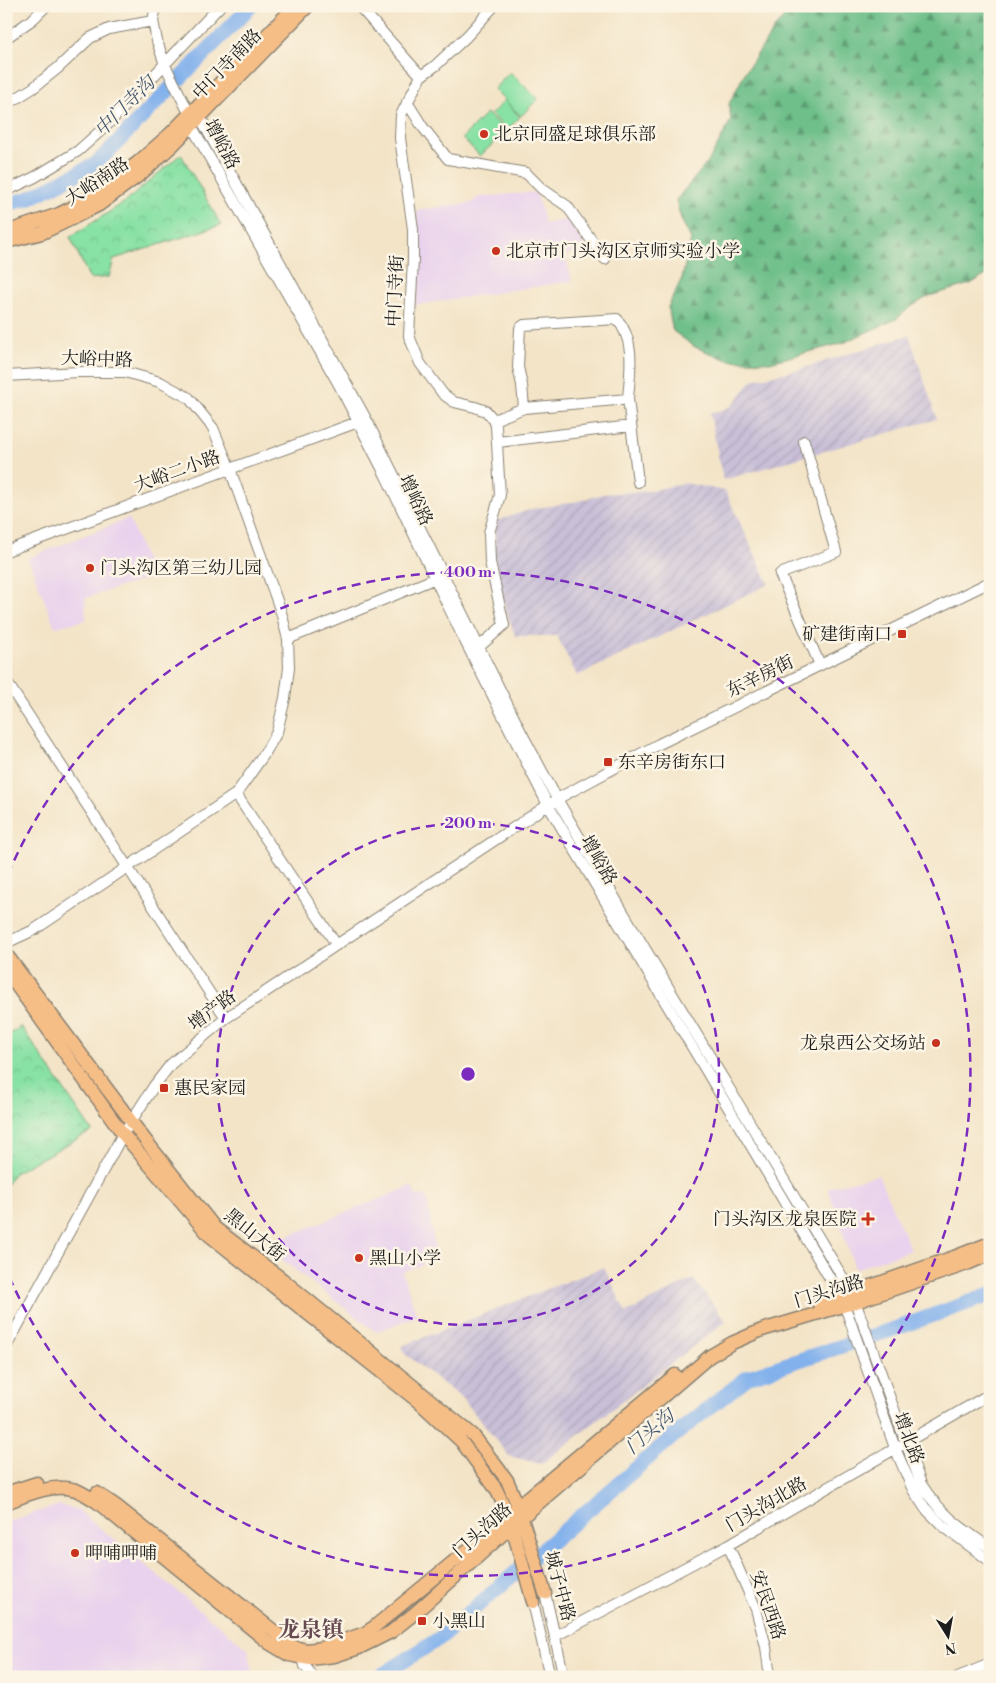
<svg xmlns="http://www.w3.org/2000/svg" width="996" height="1683" font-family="'Libre Bodoni','Noto Serif SC',serif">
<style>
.built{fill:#e9d2ed}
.industrial{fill:url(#industrial-furrows)}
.forest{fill:url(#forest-firs);stroke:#456e53}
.park{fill:url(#park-crowns);stroke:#527e60}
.garden{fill:#88e1a5;stroke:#527e60}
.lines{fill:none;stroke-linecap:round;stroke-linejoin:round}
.river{stroke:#82b1ec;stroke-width:15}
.minor-casing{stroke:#888072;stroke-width:12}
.major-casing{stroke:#888072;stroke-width:15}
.minor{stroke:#fff;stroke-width:10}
.major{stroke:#f6be87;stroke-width:12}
.ring{fill:none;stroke:#7b2cbf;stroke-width:2.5;stroke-dasharray:9 6}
.poi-dot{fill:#c8321e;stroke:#fcf5e5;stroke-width:2}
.labels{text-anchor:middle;stroke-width:5;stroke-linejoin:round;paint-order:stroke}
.street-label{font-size:18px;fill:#1c1c1c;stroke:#fcf5e5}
.poi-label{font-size:18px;fill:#1c1c1c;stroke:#fcf5e5;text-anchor:start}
.water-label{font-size:19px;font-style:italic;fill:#45586f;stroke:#fcf5e5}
.district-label{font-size:22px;font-weight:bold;fill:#654a52;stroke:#fcf5e5}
.centre{fill:#7b2cbf;stroke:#fcf5e5;stroke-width:2.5}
.ring-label{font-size:15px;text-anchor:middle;font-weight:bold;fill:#7b2cbf;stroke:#fcf5e5;stroke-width:5;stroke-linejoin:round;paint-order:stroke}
</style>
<defs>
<pattern id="industrial-furrows" width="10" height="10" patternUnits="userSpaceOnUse" patternTransform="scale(1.25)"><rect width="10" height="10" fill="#c9bfd7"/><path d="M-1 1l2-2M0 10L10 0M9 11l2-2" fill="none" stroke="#aca4b8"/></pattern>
<pattern id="forest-firs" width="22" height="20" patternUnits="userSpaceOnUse" patternTransform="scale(1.25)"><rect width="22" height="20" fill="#6ebf8a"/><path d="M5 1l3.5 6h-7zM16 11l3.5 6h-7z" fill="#5a9a70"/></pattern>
<pattern id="park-crowns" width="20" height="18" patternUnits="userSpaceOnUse" patternTransform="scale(1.25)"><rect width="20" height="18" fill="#88e1a5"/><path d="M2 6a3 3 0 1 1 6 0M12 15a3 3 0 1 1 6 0" fill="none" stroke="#75c08d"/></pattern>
</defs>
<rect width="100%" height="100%" fill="#fcf5e5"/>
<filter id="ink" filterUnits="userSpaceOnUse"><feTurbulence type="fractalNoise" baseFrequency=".02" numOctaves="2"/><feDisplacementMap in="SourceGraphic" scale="10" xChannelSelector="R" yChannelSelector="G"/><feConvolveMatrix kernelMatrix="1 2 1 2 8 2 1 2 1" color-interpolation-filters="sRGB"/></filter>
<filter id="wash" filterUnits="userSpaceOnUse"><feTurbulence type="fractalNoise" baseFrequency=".0096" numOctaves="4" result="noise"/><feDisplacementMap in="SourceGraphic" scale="20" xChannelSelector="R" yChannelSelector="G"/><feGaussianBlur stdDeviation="1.12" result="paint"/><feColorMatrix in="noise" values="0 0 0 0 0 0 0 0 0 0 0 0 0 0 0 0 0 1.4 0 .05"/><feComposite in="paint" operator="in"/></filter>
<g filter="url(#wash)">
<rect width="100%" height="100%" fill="#f3e4c7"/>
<!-- built -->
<path class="built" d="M 536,192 L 545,224 L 569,219 L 586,248 L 565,255 L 572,281 L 416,305 L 417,210 L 471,203 L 479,197 Z
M 129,518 L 152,577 L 85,598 L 86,620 L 55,627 L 28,558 Z
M 878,1175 L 911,1250 L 855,1269 L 828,1188 Z
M 411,1186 L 416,1196 L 426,1195 L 437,1259 L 402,1272 L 417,1316 L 376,1332 L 280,1258 L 273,1242 Z
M 59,1505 L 78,1510 L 248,1649 L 253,1671 L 252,1677 L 6,1677 L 6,1522 Z"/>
<!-- industrial -->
<path class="industrial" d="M 909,335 L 937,419 L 723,480 L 710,414 L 732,406 L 752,380 L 797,370 Z
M 685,483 L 725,491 L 769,584 L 577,676 L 557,636 L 515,636 L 502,598 L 494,556 L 496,521 L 532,509 L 579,501 L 603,494 L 650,491 Z
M 604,1267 L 626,1313 L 693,1279 L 726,1321 L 541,1464 L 509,1456 L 463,1399 L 405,1354 L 402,1346 Z"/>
<!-- forest -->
<path class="forest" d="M 793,6 L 990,6 L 990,273 L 970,284 L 929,296 L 912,306 L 896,319 L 843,343 L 770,362 L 728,360 L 695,347 L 673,331 L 668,307 L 682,278 L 691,239 L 681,219 L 676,200 L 708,162 L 719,143 L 731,120 L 729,104 L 746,71 L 775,28 Z"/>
<!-- park -->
<path class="park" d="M 181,154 L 221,225 L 114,259 L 109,277 L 90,279 L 70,237 L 125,202 Z
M 21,1026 L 92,1131 L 14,1173 L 6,1185 L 6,1037 Z"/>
<!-- garden -->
<path class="garden" d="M 510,72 L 538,99 L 521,116 L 505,101 L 520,117 L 507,130 L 491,114 L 505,100 L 494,89 Z
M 487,113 L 506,131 L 480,156 L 462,138 Z"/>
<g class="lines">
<!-- river -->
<path class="river" d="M 6,204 L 28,199 L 96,164 L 251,6
M 379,1677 L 440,1638 L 676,1434 L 748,1377 L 897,1328 L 990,1295"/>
</g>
</g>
<g filter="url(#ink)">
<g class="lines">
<!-- minor casing -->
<g class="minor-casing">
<path id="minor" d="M 156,6 L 153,21 L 157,41 L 165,65 L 189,113 L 191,125 L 338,383 L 387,478 L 462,635 L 548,805 L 841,1297 L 848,1315 L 895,1448 L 913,1490 L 925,1508 L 943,1526 L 990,1561
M 359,6 L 421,76
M 6,38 L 33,19 L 46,6
M 407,102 L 422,126 L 448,159 L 526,173 L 542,189 L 567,206 L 605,259
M 6,105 L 33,88 L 58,68 L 90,38 L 109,29 L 153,21
M 195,115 L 200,117 L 366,419 L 520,730 L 557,799 L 623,912 L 852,1293 L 921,1484 C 940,1514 961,1528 990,1548
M 6,191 L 35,177 L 78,151 L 106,126 L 220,6
M 6,376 L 78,372 L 125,372 L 160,382 L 189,398 L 213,428 L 230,469 L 281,612 L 288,639 L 289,668 L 285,698 L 277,732 L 265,753 L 236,794 L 34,930 L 6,943
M 628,399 L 638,482
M 494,420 L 524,408 L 628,399 C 630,372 636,341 617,319 L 524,325 L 520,328 L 518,367 L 522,385 L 524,408
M 804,441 L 836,552 L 780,574 L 820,665
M 498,442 L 631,426
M 6,551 L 358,422
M 288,639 L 436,578
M 479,647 L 504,625 L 490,562 L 489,533 L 500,495 L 496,426 L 494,420 L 486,411 L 475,407 L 454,402 L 443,394 L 420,363 L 409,336 L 413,259 L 413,229 L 400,138 L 401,115 L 421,76 L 435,66 L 467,36 L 494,6
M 6,681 L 226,1018
M 236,794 L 336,944
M 6,1347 L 123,1134 L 154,1086 L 171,1064 L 226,1018 L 557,799 L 659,744 L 990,582
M 728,1545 L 756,1609 L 766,1647 L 770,1677
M 545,1593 L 564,1677
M 533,1602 L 550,1677
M 555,1636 L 728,1545 L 990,1394
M 302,1653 L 305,1666 L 313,1677
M 958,1677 L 990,1664"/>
</g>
<!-- major casing -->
<g class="major-casing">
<path id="major" d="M 6,232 L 59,214 L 81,203 L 103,189 L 137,163 L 171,133 L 295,6
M 6,242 L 42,233 L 63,223 L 99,205 L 141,174 L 172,146 L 308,6
M 6,954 L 146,1141 L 215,1228 L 282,1279 L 473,1435 L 507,1480 L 518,1506 L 545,1593
M 6,971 L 123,1134 L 209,1235 L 420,1403 L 461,1441 L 496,1489 L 509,1516 L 533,1602
M 819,1304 L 954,1257 L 990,1243
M 6,1493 L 37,1483
M 97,1493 L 115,1505 L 294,1647 L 307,1650 L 322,1648 L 365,1633 L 374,1627 L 509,1516 L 518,1506 L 675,1375
M 6,1503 C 28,1494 53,1483 76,1490 C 83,1493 91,1498 97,1502 L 269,1643 L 289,1655 L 310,1659 L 334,1656 L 359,1648 L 391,1632 L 415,1613 L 512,1526 L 710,1356 L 732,1343 L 762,1330 L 856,1302 L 967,1264 L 990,1254"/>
</g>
<!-- minor -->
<use href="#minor" class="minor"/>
<!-- major -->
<use href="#major" class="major"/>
</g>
</g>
<!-- distance rings -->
<g class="ring">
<circle cx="468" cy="1074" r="251"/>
<path d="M8 874A502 502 0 1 1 8 1274"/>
</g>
<!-- markers -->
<g class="poi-dot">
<circle cx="484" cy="134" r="5"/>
<circle cx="496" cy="251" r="5"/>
<circle cx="90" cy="568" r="5"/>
<rect x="897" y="629" width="10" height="10" rx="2.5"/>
<rect x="603" y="757" width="10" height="10" rx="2.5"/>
<circle cx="936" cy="1043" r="5"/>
<rect x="159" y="1083" width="10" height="10" rx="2.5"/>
<path d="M865.5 1211.5h5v5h5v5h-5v5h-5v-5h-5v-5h5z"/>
<circle cx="359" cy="1258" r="5"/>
<circle cx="75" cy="1553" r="5"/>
<rect x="417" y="1616" width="10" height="10" rx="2.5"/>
</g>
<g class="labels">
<!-- street labels -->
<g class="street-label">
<text transform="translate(227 64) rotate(-46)" y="6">中门寺南路</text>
<text transform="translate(222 144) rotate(62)" y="6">增峪路</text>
<text transform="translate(97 181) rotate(-33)" y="6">大峪南路</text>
<text transform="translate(395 291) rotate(-87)" y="6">中门寺街</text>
<text transform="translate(97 359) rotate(2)" y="6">大峪中路</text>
<text transform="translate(177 471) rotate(-20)" y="6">大峪二小路</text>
<text transform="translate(416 500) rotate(64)" y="6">增峪路</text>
<text transform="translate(760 676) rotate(-26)" y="6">东辛房街</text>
<text transform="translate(599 860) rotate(60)" y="6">增峪路</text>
<text transform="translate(212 1010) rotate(-37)" y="6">增产路</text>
<text transform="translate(255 1235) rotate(39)" y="6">黑山大街</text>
<text transform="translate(829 1291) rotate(-17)" y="6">门头沟路</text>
<text transform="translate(909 1438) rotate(69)" y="6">增北路</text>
<text transform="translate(766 1504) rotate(-30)" y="6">门头沟北路</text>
<text transform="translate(482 1530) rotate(-42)" y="6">门头沟路</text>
<text transform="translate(560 1586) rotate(75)" y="6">城子中路</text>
<text transform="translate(768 1605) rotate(71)" y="6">安民西路</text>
</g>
<!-- poi labels -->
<g class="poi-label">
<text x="494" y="140">北京同盛足球俱乐部</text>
<text x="506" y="257">北京市门头沟区京师实验小学</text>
<text x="100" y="574">门头沟区第三幼儿园</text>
<text x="892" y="640" text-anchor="end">矿建街南口</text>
<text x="618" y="768">东辛房街东口</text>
<text x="926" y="1049" text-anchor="end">龙泉西公交场站</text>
<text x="174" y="1094">惠民家园</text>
<text x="857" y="1225" text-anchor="end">门头沟区龙泉医院</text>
<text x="369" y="1264">黑山小学</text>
<text x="85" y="1559">呷哺呷哺</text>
<text x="432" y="1627">小黑山</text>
</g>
<!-- water labels -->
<g class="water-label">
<text transform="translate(124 106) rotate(-45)" y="7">中门寺沟</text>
<text transform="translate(649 1431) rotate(-40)" y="7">门头沟</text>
</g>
<!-- district labels -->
<g class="district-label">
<text x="311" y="1637">龙泉镇</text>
</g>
</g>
<circle cx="468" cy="1074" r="8" class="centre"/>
<g class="ring-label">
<text x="468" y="577">400 m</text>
<text x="468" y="828">200 m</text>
</g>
<!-- margin -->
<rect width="996" height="1683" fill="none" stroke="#fcf5e5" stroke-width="25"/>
<!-- north arrow -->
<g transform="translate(948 1636) rotate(169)" stroke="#fcf5e5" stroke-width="4" paint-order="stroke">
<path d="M0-4L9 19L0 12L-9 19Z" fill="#1c1c1c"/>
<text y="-8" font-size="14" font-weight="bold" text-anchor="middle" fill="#1c1c1c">N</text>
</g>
</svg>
